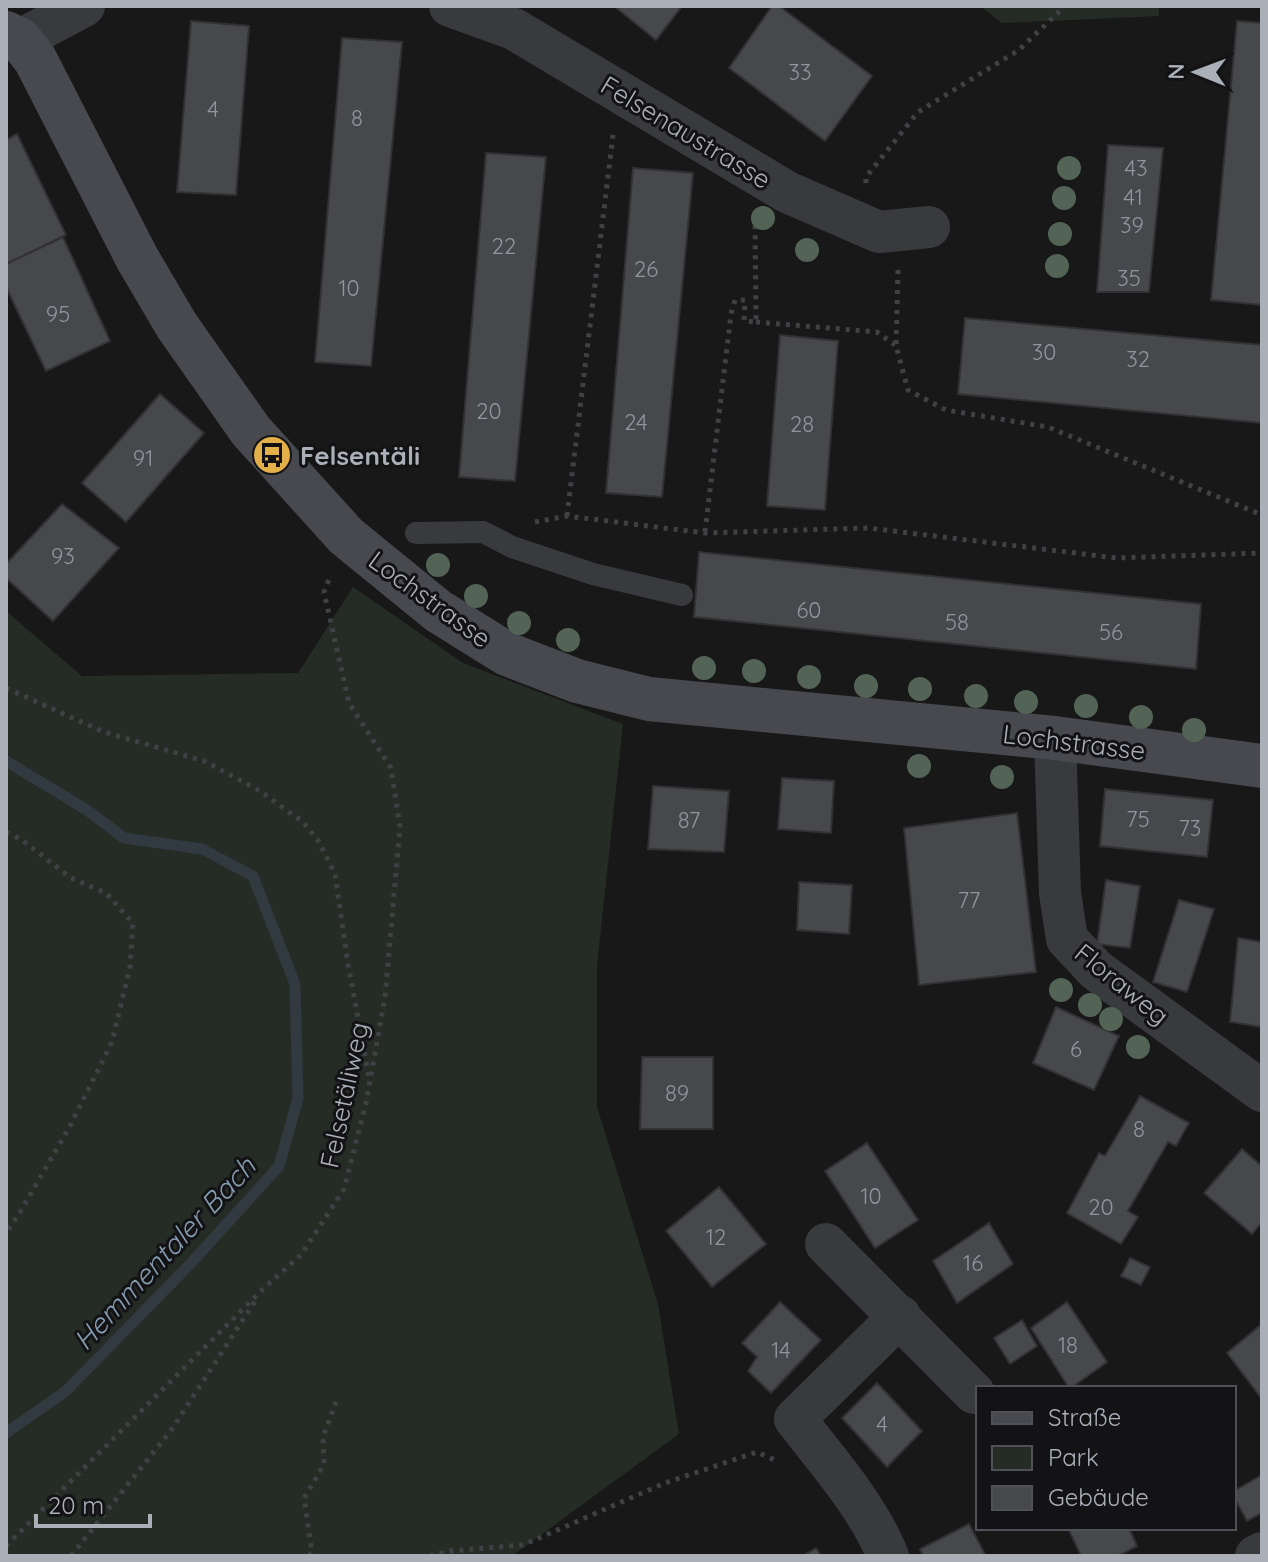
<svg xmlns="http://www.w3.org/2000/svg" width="1268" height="1562" font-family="Quicksand,sans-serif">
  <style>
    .green { fill: #242c25 }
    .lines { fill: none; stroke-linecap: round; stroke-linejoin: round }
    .stream { stroke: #323a41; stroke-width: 11 }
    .building { fill: #47484c; stroke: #323235; stroke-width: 2 }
    .path { stroke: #3f4145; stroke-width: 5; stroke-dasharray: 4 6; stroke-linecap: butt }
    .lane { stroke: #393a3e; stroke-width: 22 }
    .street { stroke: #393a3e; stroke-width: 42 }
    .secondary { stroke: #47494e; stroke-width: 44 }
    .tree { fill: #536355 }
    .labels { text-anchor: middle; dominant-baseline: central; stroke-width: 6; stroke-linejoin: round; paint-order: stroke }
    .number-label { font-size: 22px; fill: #92959d }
    .street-label { font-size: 26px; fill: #abafb8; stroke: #131315 }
    .poi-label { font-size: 26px; font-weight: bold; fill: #abafb8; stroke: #131315; text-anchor: start }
    .water-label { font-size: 28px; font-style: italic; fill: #869cb0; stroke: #131315 }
  </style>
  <rect width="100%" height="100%" fill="#181819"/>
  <path class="green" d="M980,6h179v10l-157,7z
    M353,587l110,76 160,61 -26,242v141l61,197 21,130 -167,122h-506v-945l76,65 216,-3z"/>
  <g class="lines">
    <path class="stream" d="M6,761l81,49 37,28 78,11 51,27 42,108 3,114 -19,68 -86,95 -127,130 -60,42"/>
  </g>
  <path class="building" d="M614,6h68l-26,34z
    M772,6h7l93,70 -47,65 -96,-73z
    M191,21l58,5 -13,169 -59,-3z
    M1237,21l25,2v282l-51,-5z
    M342,38l60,4 -31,324 -56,-4z
    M17,134l49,101 -60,29v-124z
    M1108,145l55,3 -14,144h-52z
    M486,153l60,4 -31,324 -56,-4z
    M633,168l60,5 -31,324 -56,-4z
    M63,237l47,104 -64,30 -40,-84v-23z
    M965,318l297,27v78l-304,-29z
    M780,335l58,6 -13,169 -58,-4z
    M160,394l44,39 -78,89 -44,-39z
    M62,504l57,44 -66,73 -47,-43v-14z
    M699,552l502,52 -5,65 -502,-52z
    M782,778l52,3 -3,52 -53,-4z
    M653,786l76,5 -5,61 -76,-3z
    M1105,789l108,11 -6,57 -107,-11z
    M1017,813l19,159 -117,13 -15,-157z
    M1106,880l34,6 -10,62 -33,-4z
    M799,882l53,3 -3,49 -52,-4z
    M1179,900l35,9 -27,83 -34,-10z
    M1238,938l24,4v85l-32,-5z
    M1056,1007l63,29 -25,54 -61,-27z
    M642,1057h71v72h-73z
    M1140,1096l49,27 -13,23 -8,-4 -40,69 10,6 -17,27 -54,-31 32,-60 6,3z
    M867,1143l51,77 -43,28 -50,-77z
    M1242,1149l20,17v56l-10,12 -48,-41z
    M719,1187l47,57 -54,43 -46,-56z
    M989,1223l24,41 -56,39 -24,-42z
    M1130,1258l20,9 -9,18 -20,-9z
    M780,1302l41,38 -50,53 -23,-22 9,-14 -15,-14z
    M1067,1302l40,60 -36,26h-2l-38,-60z
    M1022,1320l15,26 -27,18 -16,-26z
    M1262,1324v75l-35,-46z
    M877,1383l45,48 -35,36 -45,-49z
    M1262,1475v38l-15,8 -13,-24v-6z
    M969,1524l17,32h-63l-3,-7z
    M1068,1528h61l8,18 -19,10h-37z
    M816,1548l5,8h-18z"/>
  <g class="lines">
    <path class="path" d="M866,183v-6l52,-65 101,-62 46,-44
      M898,270l-2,76 12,44 38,20 102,17 214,88
      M756,322l121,10 18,13
      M567,516l46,-381
      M535,522l32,-6 138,17 163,-5 249,30 145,-5
      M705,532l26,-218 4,-14h10l-1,21 12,1 -1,-105
      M6,688l98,44 100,29 56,30 43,31 16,20 16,32 13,90 21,113
      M6,832l16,8 49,38 35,15 27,30 -3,44 -18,75 -42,84 -51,88 -13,19
      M6,1546l257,-257 38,-34 43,-66 22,-86 19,-106 15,-170 -9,-59 -42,-65 -25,-111 6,-15
      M71,1556l101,-127 83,-128
      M309,1556l3,-4 -8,-54 20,-33 -1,-28 14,-38
      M430,1556l20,-5 73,-6 142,-62 92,-31 18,8"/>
    <path class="lane" d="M416,533l67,-1 29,15 81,27 89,21"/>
    <path class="street" d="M450,6l64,23 273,163 92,40 50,-5
      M20,40l64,-34
      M1055,738l5,155 7,46 29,31 166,121
      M826,1244l148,149
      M888,1556c-21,-51 -59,-93 -93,-137l105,-103
      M1256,1556l6,-3"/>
    <path class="secondary" d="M6,33l14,7 15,19 102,199 40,68 74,105 95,105 92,75 69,43 70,27 72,18 406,39 207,28"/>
  </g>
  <g class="tree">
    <circle cx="1069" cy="168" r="12"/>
    <circle cx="1064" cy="198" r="12"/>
    <circle cx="763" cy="218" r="12"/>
    <circle cx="1060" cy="234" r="12"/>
    <circle cx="807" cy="250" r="12"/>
    <circle cx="1057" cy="266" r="12"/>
    <circle cx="438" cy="565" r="12"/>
    <circle cx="476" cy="596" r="12"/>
    <circle cx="519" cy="623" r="12"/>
    <circle cx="568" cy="640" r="12"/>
    <circle cx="704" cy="668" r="12"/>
    <circle cx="754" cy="671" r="12"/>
    <circle cx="809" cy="677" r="12"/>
    <circle cx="866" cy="686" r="12"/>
    <circle cx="920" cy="689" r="12"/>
    <circle cx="976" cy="696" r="12"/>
    <circle cx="1026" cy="702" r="12"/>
    <circle cx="1086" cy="706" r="12"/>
    <circle cx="1141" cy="717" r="12"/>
    <circle cx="1194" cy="730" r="12"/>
    <circle cx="919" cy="766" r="12"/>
    <circle cx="1002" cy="777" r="12"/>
    <circle cx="1061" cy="990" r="12"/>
    <circle cx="1090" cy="1005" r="12"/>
    <circle cx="1111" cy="1019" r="12"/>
    <circle cx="1138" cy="1047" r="12"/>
  </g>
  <defs>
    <symbol id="bus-disc" viewBox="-11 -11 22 22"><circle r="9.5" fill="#e2af48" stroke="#131315"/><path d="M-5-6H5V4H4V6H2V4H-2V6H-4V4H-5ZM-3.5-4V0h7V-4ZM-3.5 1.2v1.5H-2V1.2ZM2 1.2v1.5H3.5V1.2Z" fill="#111"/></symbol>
  </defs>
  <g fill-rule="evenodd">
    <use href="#bus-disc" x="250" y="433" width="44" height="44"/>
  </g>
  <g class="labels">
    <g class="number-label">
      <text x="800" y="72">33</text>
      <text x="213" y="109">4</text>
      <text x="357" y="118">8</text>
      <text x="1136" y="168">43</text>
      <text x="1133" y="197">41</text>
      <text x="1132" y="225">39</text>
      <text x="504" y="246">22</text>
      <text x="646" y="269">26</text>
      <text x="1129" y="278">35</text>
      <text x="349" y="288">10</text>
      <text x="58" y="314">95</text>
      <text x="1044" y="352">30</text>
      <text x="1138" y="359">32</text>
      <text x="489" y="411">20</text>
      <text x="636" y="422">24</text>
      <text x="802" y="424">28</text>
      <text x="143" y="458">91</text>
      <text x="63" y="556">93</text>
      <text x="809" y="610">60</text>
      <text x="957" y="622">58</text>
      <text x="1111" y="632">56</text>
      <text x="1138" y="819">75</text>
      <text x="689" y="820">87</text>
      <text x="1190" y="828">73</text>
      <text x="969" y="900">77</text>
      <text x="1076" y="1049">6</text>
      <text x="677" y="1093">89</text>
      <text x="1139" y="1129">8</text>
      <text x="871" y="1196">10</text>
      <text x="1101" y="1207">20</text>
      <text x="716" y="1237">12</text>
      <text x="973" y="1263">16</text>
      <text x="1068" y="1345">18</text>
      <text x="781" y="1350">14</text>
      <text x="882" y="1424">4</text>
    </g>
    <g class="street-label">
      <text transform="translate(686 132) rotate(31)">Felsenaustrasse</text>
      <text transform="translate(430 599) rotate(36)">Lochstrasse</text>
      <text transform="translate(1074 742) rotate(7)">Lochstrasse</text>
      <text transform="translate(1122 984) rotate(39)">Floraweg</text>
      <text transform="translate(344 1095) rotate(-78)">Felsetäliweg</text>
    </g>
    <g class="poi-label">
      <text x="300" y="455">Felsentäli</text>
    </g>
    <g class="water-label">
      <text transform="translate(164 1253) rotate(-47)">Hemmentaler Bach</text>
    </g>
  </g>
  <rect width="1268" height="1562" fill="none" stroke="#abafb8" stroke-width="16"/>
  <rect x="976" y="1386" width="260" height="144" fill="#131315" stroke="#505156" stroke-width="2"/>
  <rect x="992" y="1412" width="40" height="12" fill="#47494e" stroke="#505156" stroke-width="2"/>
  <text x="1048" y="1426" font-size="24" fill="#abafb8">Straße</text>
  <rect x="992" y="1446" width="40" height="24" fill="#242c25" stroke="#505156" stroke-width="2"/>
  <text x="1048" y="1466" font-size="24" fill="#abafb8">Park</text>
  <rect x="992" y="1486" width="40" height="24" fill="#47484c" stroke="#505156" stroke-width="2"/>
  <text x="1048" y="1506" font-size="24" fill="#abafb8">Gebäude</text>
  <g transform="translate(1196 72) rotate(271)" stroke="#131315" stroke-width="6" paint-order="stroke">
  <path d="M0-6L14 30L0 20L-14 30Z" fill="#abafb8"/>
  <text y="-12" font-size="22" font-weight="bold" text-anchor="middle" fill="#abafb8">N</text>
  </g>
  <path d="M36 1514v12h114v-12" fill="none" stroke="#abafb8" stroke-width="4"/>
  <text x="48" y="1514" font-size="24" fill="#abafb8" stroke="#131315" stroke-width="6" paint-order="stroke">20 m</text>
</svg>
